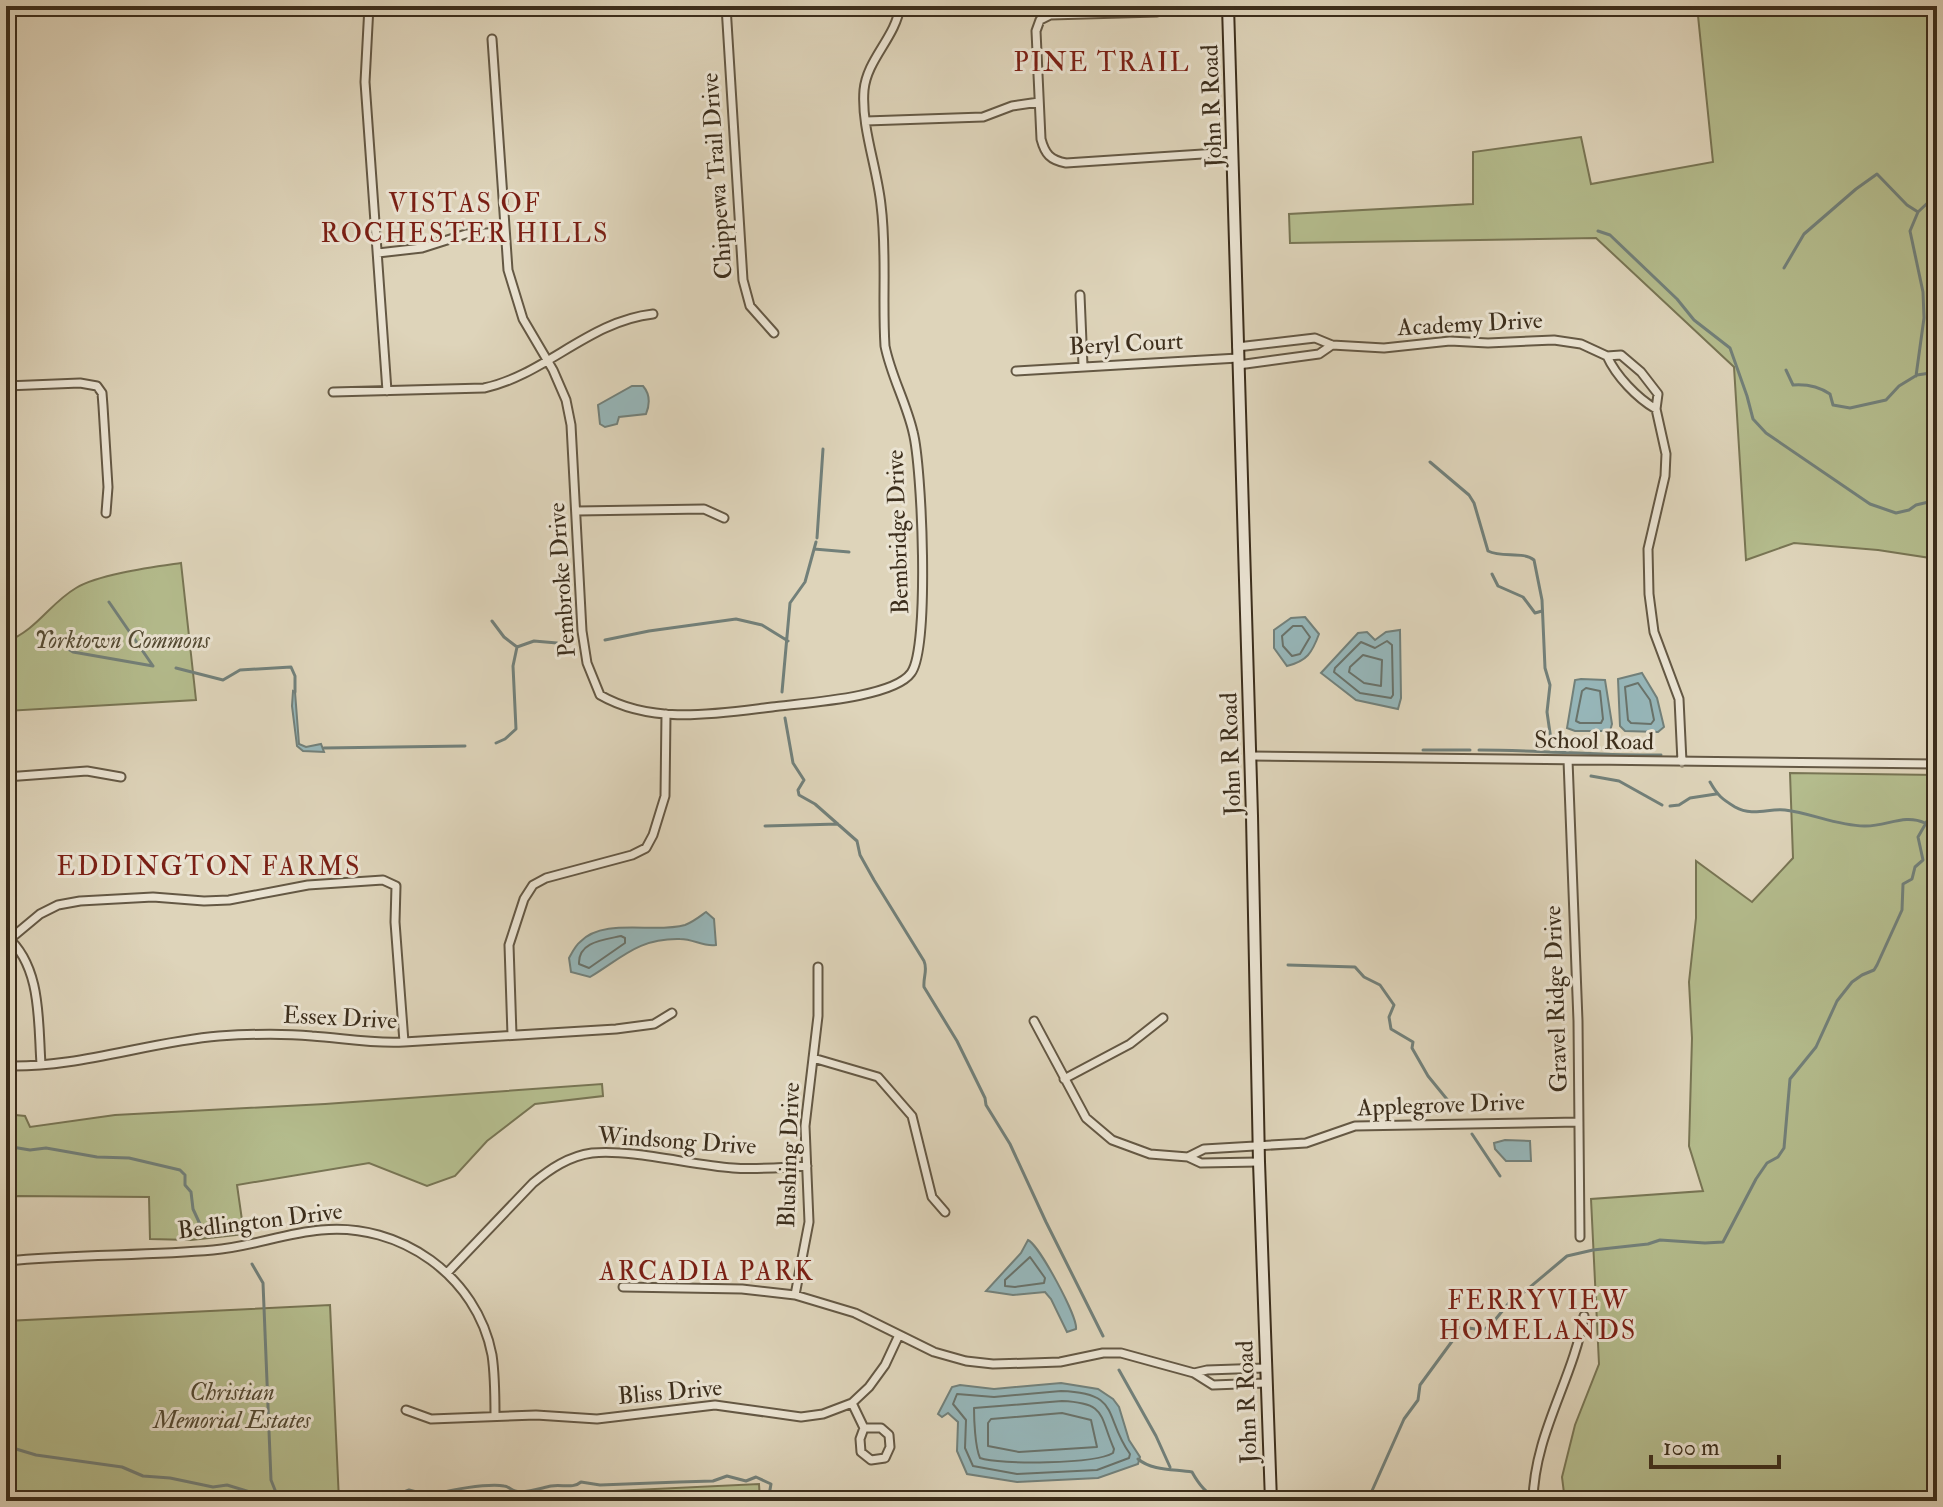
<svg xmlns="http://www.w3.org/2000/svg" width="1943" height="1507" font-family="'IM FELL Double Pica',serif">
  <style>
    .green { fill: #b4bc8d; stroke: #787554; stroke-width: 2 }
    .water { fill: #96b6b9; stroke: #72807a; stroke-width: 2 }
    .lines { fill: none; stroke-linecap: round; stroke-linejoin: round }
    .shore { stroke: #69726a; stroke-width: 2 }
    .stream { stroke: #72807a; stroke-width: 3 }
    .street-casing { stroke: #645844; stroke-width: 11 }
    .secondary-casing { stroke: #3c2e1c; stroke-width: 14 }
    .street { stroke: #eae3d2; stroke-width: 7 }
    .secondary { stroke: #eae3d2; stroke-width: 10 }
    .labels { text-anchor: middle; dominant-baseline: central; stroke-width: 6; stroke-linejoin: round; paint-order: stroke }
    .street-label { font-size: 24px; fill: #3c2e1c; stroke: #eae3d2 }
    .park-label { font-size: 24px; font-style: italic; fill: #544a33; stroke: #eae3d2 }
    .neighbourhood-label { font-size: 26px; letter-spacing: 2px; fill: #7a1f14; stroke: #eae3d2 }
  </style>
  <rect width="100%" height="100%" fill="#ded4ba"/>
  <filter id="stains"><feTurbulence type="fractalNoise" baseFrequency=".0025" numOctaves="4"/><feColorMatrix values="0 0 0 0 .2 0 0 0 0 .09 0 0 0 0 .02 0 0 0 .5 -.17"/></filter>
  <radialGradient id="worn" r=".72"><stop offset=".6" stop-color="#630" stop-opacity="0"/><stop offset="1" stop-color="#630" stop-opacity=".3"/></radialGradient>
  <path class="green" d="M1697,6h240v553l-59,-9 -84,-7 -48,17 -12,-193 -138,-129 -306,5 -1,-29 184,-10v-52l108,-15 10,47 122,-22z
    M181,563l15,137 -190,11v-69c32,-13 43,-38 70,-54 23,-14 78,-21 105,-25z
    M1790,773l147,2v726h-372l-3,-24 13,-52 24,-61 -8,-165 112,-8 -14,-45 3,-108 -3,-56 7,-64v-57l56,41 41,-44z
    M602,1084l1,12 -68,8 -48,37 -32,35 -28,10 -58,-23 -132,22 7,49 -53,6 -41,-1 -1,-42 -131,-1 -12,3v-85l19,2 5,11 85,-12 210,-11z
    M330,1305l9,196h-333v-180z
    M759,1484l1,17h-356z"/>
  <path class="water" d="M632,386h11c7,8 7,18 3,28l-27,3 -2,7 -12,3 -5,-3 -2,-19z
    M1305,617l14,17c-7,19 -12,27 -32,32l-13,-18v-18l17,-12z
    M1400,630l1,68 -3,11 -42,-9 -35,-27 37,-40 9,-1 8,8 11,-8z
    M1642,673l15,25 7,29 -6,5 -33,-1 -5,-5 -2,-47z
    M1581,679l24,1 7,44 -2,7h-35l-8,-3 8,-48z
    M293,691l2,1 4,52 7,3 15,-3 3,8 -21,-1 -6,-5 -5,-40z
    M706,912l8,7 2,26c-13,2 -22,-6 -36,-6 -41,-1 -57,18 -90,38l-19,-5 -2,-14c3,-5 6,-12 11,-16 24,-25 75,-8 105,-17 8,-3 14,-8 21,-13z
    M1505,1140l25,1 1,20h-25l-11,-12 -1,-6z
    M1028,1240c11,5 50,77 48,89l-9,3 -16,-33 -6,-7 -32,3 -27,-4 35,-38z
    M1061,1383l37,6 15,10 6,8 10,33 11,17 -2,7 -40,14 -81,4 -50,-8 -10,-23 1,-29 -10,-9 -6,4 -4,-3 14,-27 8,-2 34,4z"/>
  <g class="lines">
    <path class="shore" d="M1293,626h9l8,11 -10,17 -8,2 -9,-10 -1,-10z
      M1387,641l5,4 1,50 -2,3 -31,-5 -26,-21 1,-4 26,-26 14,6z
      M1363,655l19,5 -1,26 -17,-3 -15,-11 1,-5z
      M1638,683l12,17 4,20 -3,4 -20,-1 -3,-3 -3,-33z
      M1586,688l14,3 3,28 -2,4h-21l-4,-2 6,-30z
      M621,936l4,2v5l-36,25 -10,-4c-1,-22 24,-24 42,-28z
      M1030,1257l15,21 -1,5 -29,4 -10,-1v-6z
      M1061,1391c61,2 42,25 69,63l-1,4 -32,12 -80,4 -44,-8 -8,-18 1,-28 -13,-16 4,-10 37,3z
      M1062,1401c45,2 37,14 52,48l-1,4c-18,11 -113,12 -133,5 -5,-11 -6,-39 -6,-50z
      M1062,1413l29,7 6,27 -78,5 -31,-6v-23l3,-4z"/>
    <path class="stream" d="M1598,231l12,4 67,64 17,21 36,28 17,48 6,23 13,14 104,71 26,9 13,-3 7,-5 21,-5
      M1784,268l20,-34 52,-45 21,-15 30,31 11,7
      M1786,370l7,15c13,-1 25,1 37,9l3,11 17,3 36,-8 13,-14 18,-11 20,-3
      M1916,376l8,-58 -1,-26 -13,-61 8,-19 19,-18
      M1430,462l39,33 5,8 14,48c14,7 35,0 46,9l8,40 3,68 5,17 -3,27 4,28
      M817,538l6,-89
      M814,549l35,3
      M1492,574l6,12 25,11 12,16 7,-2
      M109,602l44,64
      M492,621l12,16 13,10
      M605,640l44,-9 87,-12 26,6 26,16
      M517,647l17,-6 23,2
      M68,649l5,3 80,14
      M176,668l47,12 17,-10 51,-3 4,9v16
      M782,692l8,-89 15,-21 11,-40
      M785,718l8,45 11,17 -6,10 1,5 16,9 42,37 3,14 14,25 50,81c4,9 -1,16 0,26l33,54 28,57 1,7 24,39 36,78 57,114
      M496,743l9,-4 11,-10 -3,-63 4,-19
      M324,748l141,-2
      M1423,750h47
      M1479,750c61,0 122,6 182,5
      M1591,776l28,5 43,24
      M1710,782c8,14 12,17 25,25 18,10 34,1 50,3 26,3 53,16 79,16 22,1 40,-13 61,-3
      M1670,806l9,-1 11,-7 26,-4
      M765,826l73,-2
      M1288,965l67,2 9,10 16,8 14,20 -5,12 2,12 22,13 -1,6 16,28 22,27
      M1472,1134l28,42
      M6,1146l24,4 16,-2 51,9 32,1 51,12 5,5v10l6,7 2,17 12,26
      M252,1264l11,19 8,197 6,15
      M1119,1370l37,66 14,31
      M6,1446l30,9 86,12 21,9 27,2 43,9 14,-2 33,10 37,2 52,-4 21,3 29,-2 10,-4 23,6c12,-6 58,-13 72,-10 4,0 7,4 11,5 10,3 26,-3 36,-5 11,-2 22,3 30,-4l19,3 79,-3 34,-1 14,-5 19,5 10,-4 15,7 -3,17
      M1138,1459c14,12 37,10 54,13 16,29 27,29 58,25
      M1371,1493l33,-74 14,-19 2,-15 33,-45 4,-11 5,-2 20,3 8,-4 23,-28 10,-5 44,-37 26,-6 55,-6 12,-4 45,3 18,-1 33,-63 11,-16 11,-6 6,-9 6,-69 26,-32 21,-46 15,-19 10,-7 12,-5 3,-5 25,-55 1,-26 9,-5 3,-12 8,-7 -5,-23 12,-21 7,-5"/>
    <defs>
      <path id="street" d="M369,6l-4,76 22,309
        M726,6l17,274 7,26 24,27
        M1157,12l-107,3 -10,5 -4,11 5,108c4,15 9,21 25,24l167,-11
        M492,39l16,231 15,49 30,51 13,30 5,25 11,206 5,32 13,32c52,30 115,19 172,12 30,-4 121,-9 139,-34 19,-25 11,-207 2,-241 -7,-30 -22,-56 -28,-86 -3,-47 2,-94 -4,-141 -4,-38 -20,-78 -17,-115 3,-31 32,-53 36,-84
        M866,121l117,-4 29,-11 27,-4
        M378,253l44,-5 44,-14 39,-2
        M1080,295l3,71
        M1237,347l78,-9 17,7 52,3 66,-7 38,2 66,-3 27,4 26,12 14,-1 20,17 17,22 -2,15 10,45 -1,22 -17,73 1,45 5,38 25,67 3,63
        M1607,356c9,20 30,42 49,53
        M1238,365l81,-11 13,-9
        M1016,371l222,-13
        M6,386l74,-3 17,3 5,7 1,13 5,81 -2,26
        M333,392l151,-4c61,-13 105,-67 169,-74
        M577,511l127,-2 20,9
        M1251,756l686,8
        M1568,760l10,261 2,216
        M6,777l81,-6 34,6
        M6,936c36,30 32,86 35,128
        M10,939l30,-25 18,-9 22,-4 73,-4 51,4 25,-1 79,-15 75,-5 13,6 -1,36 9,120
        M1034,1021l52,97 26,22 38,14 38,3 13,6 58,-1
        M512,1035l-3,-90 15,-46 9,-14 13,-7 86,-23 14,-7 7,-13 12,-39 1,-82
        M813,1058l65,19 34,39 20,81 13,15
        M6,1066c73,2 141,-24 213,-30 31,-2 62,-3 93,0 30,2 61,8 92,6l212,-13 38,-5 18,-11
        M1064,1079l66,-35 33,-26
        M1188,1157l16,-8 102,-6 49,-17 224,-4
        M6,1261c69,-7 138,-5 207,-11 37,-3 72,-17 108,-20 79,-8 156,46 171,125 3,20 3,41 3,61
        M447,1273l86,-90c17,-14 36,-27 59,-30 40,-4 99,12 141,15 25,2 50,-1 74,-2
        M623,1287l119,2 53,6 60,18 79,39 32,9 27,3 38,-1 29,-1 43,-9h18l73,20 19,12 53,-2
        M795,1295l14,-73 -4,-96 13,-110v-49
        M1194,1373l13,-3 58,-2
        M852,1403l12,25 -4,11 1,13 10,8 14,-2 5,-11 -1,-12 -8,-7h-17
        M406,1410l25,9 105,-4 61,4 118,-14 86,12 22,-3 29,-11 17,-16 16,-22 14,-30
        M1533,1501c1,-67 40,-121 51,-185"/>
      <path id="secondary" d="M1228,6l24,810 7,346 12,339"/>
    </defs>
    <use href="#street" class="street-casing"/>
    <use href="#secondary" class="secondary-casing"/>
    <use href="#street" class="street"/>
    <use href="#secondary" class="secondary"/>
  </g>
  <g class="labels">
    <g class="street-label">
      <text transform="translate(1212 106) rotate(-92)">John R Road</text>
      <text transform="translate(717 176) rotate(-94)">Chippewa Trail Drive</text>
      <text transform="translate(1470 324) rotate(-3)">Academy Drive</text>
      <text transform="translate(1126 344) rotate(-3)">Beryl Court</text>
      <text transform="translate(898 532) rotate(-92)">Bembridge Drive</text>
      <text transform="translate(562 580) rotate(-94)">Pembroke Drive</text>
      <text transform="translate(1594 741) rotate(1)">School Road</text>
      <text transform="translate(1231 754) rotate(-92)">John R Road</text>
      <text transform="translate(1556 999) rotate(-92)">Gravel Ridge Drive</text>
      <text transform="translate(340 1018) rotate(3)">Essex Drive</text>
      <text transform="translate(1441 1105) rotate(-2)">Applegrove Drive</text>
      <text transform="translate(677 1141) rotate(4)">Windsong Drive</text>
      <text transform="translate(789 1155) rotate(-88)">Blushing Drive</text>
      <text transform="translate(260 1221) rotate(-7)">Bedlington Drive</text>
      <text transform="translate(670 1392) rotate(-5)">Bliss Drive</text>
      <text transform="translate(1247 1402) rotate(-92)">John R Road</text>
    </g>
    <g class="park-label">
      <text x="122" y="640">Yorktown Commons</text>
      <text x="232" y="1392">Christian<tspan x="232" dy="28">Memorial Estates</tspan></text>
    </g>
    <g class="neighbourhood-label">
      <text x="1102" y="63">PINE TRAIL</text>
      <text x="465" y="204">VISTAS OF<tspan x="465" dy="30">ROCHESTER HILLS</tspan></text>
      <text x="209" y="867">EDDINGTON FARMS</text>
      <text x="707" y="1272">ARCADIA PARK</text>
      <text x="1538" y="1301">FERRYVIEW<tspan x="1538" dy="30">HOMELANDS</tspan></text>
    </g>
  </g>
  <rect width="1943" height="1507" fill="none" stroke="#ded4ba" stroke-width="32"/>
  <rect x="8" y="8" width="1927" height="1491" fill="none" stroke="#3c2e1c" stroke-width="4"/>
  <rect x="16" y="16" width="1911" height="1475" fill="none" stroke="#3c2e1c" stroke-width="2"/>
  <path d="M1651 1455v12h128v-12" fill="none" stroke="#3c2e1c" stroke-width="4"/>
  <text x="1663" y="1455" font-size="24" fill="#3c2e1c" stroke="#eae3d2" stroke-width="6" paint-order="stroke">100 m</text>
  <rect width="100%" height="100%" filter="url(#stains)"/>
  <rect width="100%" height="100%" fill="url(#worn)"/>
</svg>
